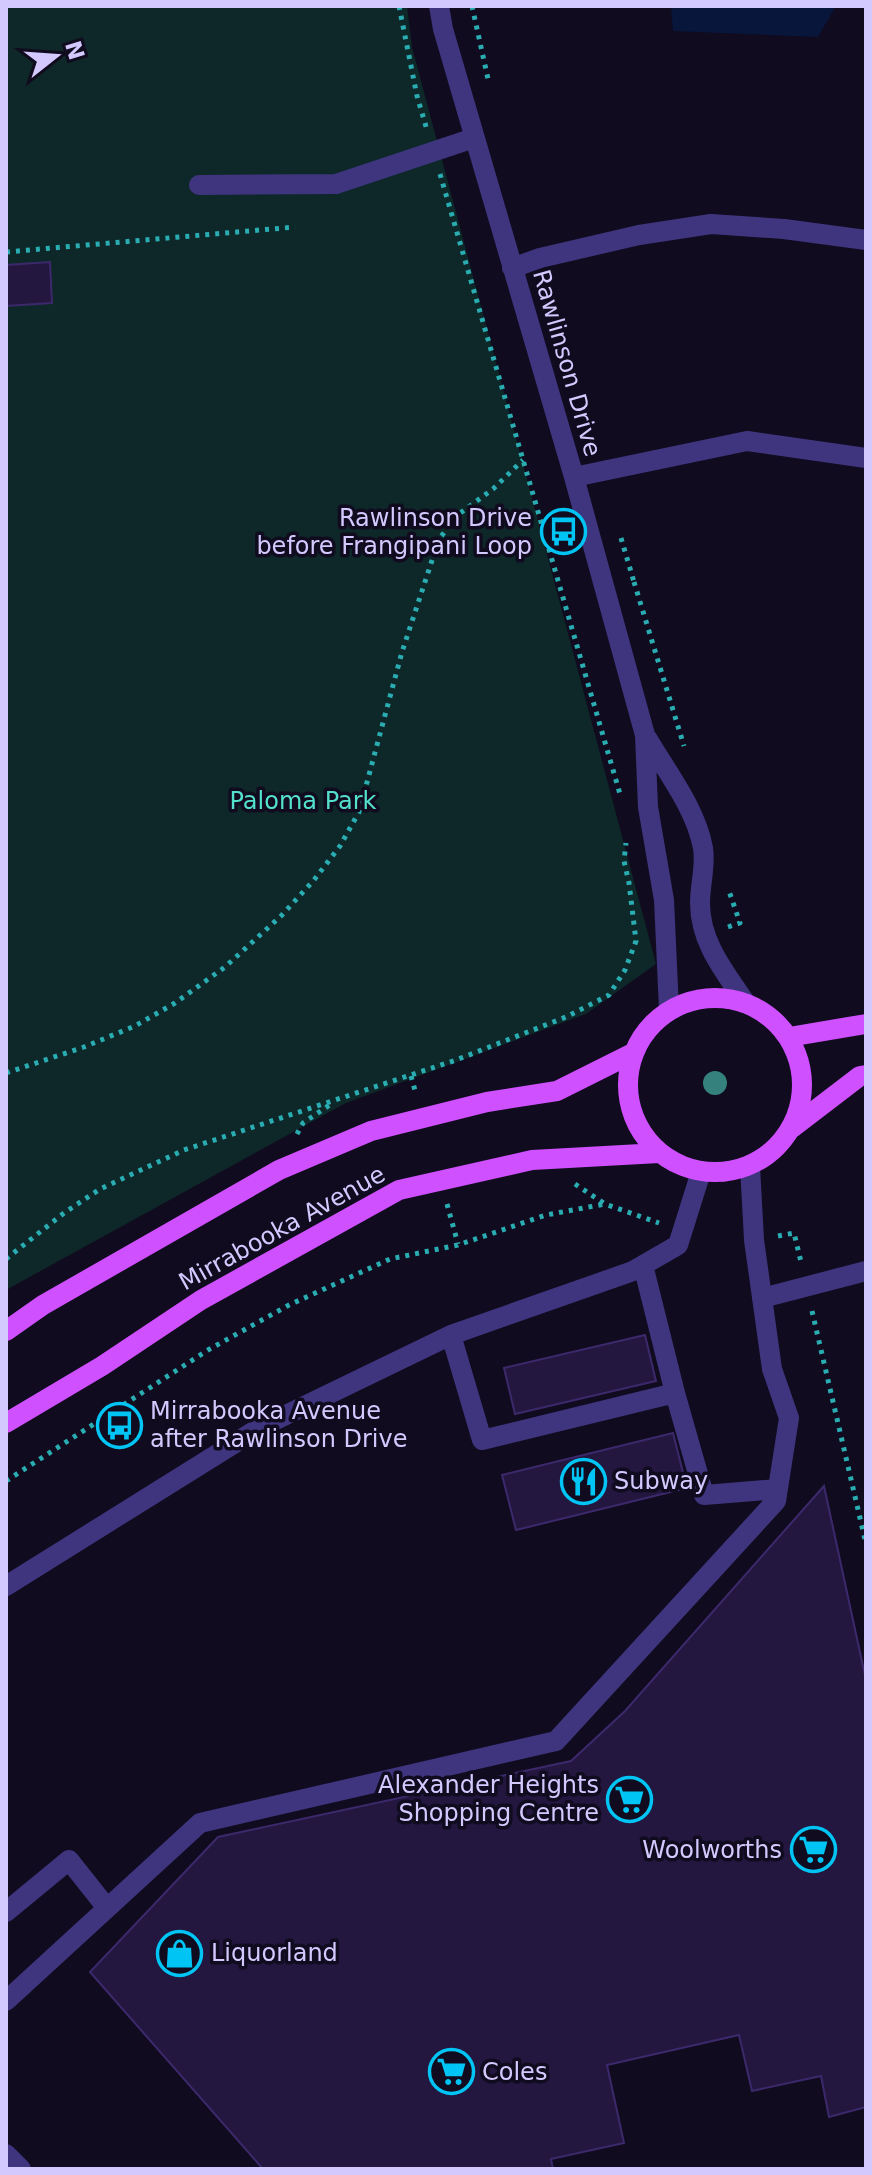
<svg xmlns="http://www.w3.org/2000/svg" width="872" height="2175" font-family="'DejaVu Sans',sans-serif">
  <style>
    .green { fill: #0e2728 }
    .water { fill: #08163b }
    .building { fill: #231740; stroke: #3c296c; stroke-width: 2 }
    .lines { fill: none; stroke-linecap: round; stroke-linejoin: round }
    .path { stroke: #2aadb2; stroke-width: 5; stroke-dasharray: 4 6; stroke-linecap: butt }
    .minor { stroke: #3f357f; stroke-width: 20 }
    .major { stroke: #ce50ff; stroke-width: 20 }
    .tree { fill: #35817d }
    .labels { text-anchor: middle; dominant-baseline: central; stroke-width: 7; stroke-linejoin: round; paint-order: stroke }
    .street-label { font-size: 24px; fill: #d4c9ff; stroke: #100b1e }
    .poi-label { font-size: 24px; fill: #d4c9ff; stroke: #100b1e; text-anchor: start }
    .park-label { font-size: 24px; fill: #53e1cb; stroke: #100b1e }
  </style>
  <rect width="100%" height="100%" fill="#100b1e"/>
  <path class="green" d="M6,6h401l5,41 244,917 -70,50 -240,89 -340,187z"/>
  <path class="water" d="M671,6h165l-18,31 -145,-6z"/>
  <path class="building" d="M50,262l2,41 -46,3v-41z
    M645,1335l11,46 -141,33 -11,-46z
    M673,1433l14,55 -171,42 -14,-55z
    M824,1486l42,194v427l-37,10 -8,-41 -69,15 -13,-56 -132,30 17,78 -73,16 2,10h-290l-173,-197 128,-135 353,-76 54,-50z"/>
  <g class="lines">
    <path class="path" d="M399,6l18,90 10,34
      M472,6l16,73
      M440,174l180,620
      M6,252l289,-25
      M621,538l13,44 -4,1
      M634,582l50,164
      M728,927l12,-4 -11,-32
      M6,1073l78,-26 51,-21 40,-23 50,-36 57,-52 32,-35 26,-34 19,-34 43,-160 37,-113 20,-25 34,-25 30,-29
      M411,1076l5,18
      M297,1134l6,-11 28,-19
      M575,1184l30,20 54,19
      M447,1204l11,40
      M778,1236l16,-3 7,29
      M6,1259l58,-46 36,-24 84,-39 272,-90 110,-43 43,-22 16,-25 11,-29 -7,-58 -5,-22 2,-18
      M812,1311l54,233
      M6,1481l202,-131 81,-45 101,-46 68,-14 88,-30 59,-11"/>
    <path class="minor" d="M439,6l4,23 131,448 71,258 3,72 16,93 5,109
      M199,185l137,-1 138,-46
      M512,268l28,-10 99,-23 72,-11 73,5 82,11
      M574,477l173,-36 119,17
      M647,738c20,34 49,71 56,110 3,18 -3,36 -3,55 0,39 24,68 45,99
      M762,1298l104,-27
      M451,1335l31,105 193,-47 -32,-128
      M675,1393l29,102 74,-6
      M6,1586l253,-158 192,-93 182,-64 45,-26 23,-73
      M6,1912l63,-52 38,48
      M6,2001l194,-178 356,-82 220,-240 13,-83 -17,-49 -18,-129 -4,-74
      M6,2154l15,15"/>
    <path class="major" d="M628 1085a87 87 0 1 1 174 0a87 87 0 1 1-174 0Z
      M789,1037l77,-13
      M792,1128l68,-52 6,-1
      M6,1331l37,-26 236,-135 92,-39 116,-29 70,-11 76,-38
      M6,1423l96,-57 99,-66 198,-110 133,-30 127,-7"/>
  </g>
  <circle class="tree" cx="715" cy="1083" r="12"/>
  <defs>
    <symbol id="bus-ring" viewBox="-11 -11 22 22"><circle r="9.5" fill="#100b1e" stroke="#00c5f4" stroke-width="1.5"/><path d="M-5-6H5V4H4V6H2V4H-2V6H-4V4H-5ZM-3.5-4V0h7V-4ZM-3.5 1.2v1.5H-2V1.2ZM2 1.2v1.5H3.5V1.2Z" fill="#00c5f4"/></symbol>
    <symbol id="restaurant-ring" viewBox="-11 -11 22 22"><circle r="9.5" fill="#100b1e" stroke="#00c5f4" stroke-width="1.5"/><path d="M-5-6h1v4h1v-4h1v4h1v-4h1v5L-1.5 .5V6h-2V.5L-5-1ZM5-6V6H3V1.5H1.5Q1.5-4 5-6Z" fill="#00c5f4"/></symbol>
    <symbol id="supermarket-ring" viewBox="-11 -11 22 22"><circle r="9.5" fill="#100b1e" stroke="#00c5f4" stroke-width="1.5"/><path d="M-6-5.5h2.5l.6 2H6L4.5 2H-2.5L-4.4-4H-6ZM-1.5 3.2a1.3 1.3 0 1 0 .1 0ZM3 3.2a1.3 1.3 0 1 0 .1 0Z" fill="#00c5f4"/></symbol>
    <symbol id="shop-ring" viewBox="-11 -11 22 22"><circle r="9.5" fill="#100b1e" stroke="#00c5f4" stroke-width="1.5"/><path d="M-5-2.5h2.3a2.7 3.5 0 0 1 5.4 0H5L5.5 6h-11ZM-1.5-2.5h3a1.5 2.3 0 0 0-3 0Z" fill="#00c5f4"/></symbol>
  </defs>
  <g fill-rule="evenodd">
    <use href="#bus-ring" x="538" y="506" width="51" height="51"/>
    <use href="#bus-ring" x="94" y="1400" width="51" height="51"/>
    <use href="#restaurant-ring" x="558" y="1456" width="51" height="51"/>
    <use href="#supermarket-ring" x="604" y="1774" width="51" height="51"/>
    <use href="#supermarket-ring" x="788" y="1824" width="51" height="51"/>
    <use href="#shop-ring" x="154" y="1928" width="51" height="51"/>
    <use href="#supermarket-ring" x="426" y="2046" width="51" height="51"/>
  </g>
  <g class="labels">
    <g class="street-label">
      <text transform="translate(567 363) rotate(74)">Rawlinson Drive</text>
      <text transform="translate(282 1228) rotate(-29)">Mirrabooka Avenue</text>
    </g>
    <g class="poi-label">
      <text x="532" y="518" text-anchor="end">Rawlinson Drive<tspan x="532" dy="28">before Frangipani Loop</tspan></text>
      <text x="150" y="1411">Mirrabooka Avenue<tspan x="150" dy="28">after Rawlinson Drive</tspan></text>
      <text x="614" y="1481">Subway</text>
      <text x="599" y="1785" text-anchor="end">Alexander Heights<tspan x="599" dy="28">Shopping Centre</tspan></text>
      <text x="782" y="1850" text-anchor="end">Woolworths</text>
      <text x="211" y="1953">Liquorland</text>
      <text x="482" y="2072">Coles</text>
    </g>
    <g class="park-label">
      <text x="303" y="801">Paloma Park</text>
    </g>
  </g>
  <rect width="872" height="2175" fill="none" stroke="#d4c9ff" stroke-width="16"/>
  <g transform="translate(56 56) rotate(73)" stroke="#100b1e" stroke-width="6" paint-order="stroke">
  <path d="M0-6L14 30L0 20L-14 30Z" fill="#d4c9ff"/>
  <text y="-12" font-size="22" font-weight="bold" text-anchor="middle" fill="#d4c9ff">N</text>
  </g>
</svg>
